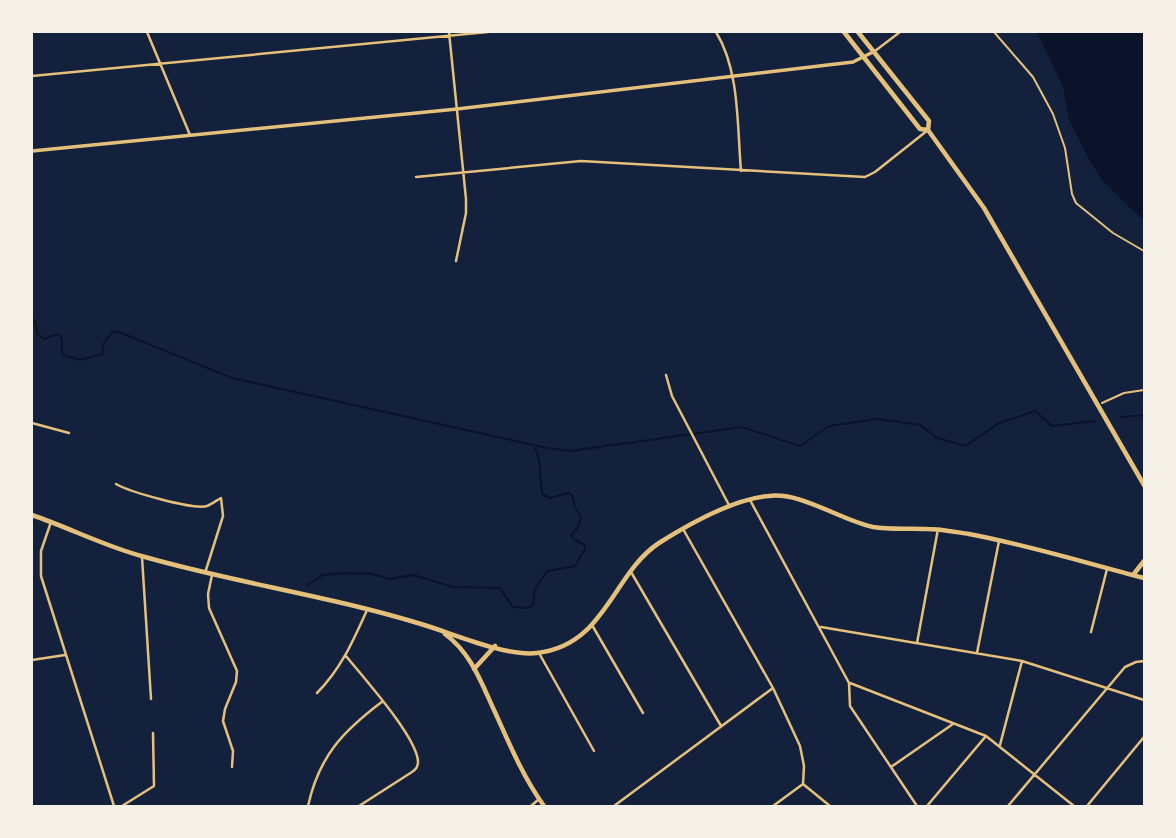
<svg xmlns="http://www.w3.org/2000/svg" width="1176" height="838" font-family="Ubuntu,sans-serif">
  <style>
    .water { fill: #0b132b }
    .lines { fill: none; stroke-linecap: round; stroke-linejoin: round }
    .stream { stroke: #0b132b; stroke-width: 2 }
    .path { stroke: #e5c07b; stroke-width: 2 }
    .minor { stroke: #e5c07b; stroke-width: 2.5 }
    .tertiary { stroke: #e5c07b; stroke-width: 3.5 }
    .secondary { stroke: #e5c07b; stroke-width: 4.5 }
  </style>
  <rect width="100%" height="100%" fill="#14213d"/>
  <path class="water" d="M1037,32h107v188l-14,-12 -28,-28 -15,-24 -18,-36 -6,-33z"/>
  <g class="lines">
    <path class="stream" d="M32,318l4,5 1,10 7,6 13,-5 4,2c3,6 -1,12 2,19l17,5 22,-6 2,-11 9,-11h6l113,46 315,70 23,3 172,-24 58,19 29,-20 48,-7 43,6 17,13 29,8 31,-22 38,-13 17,15 43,-5
      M1121,417l23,-2
      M307,585l16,-10 21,-2 28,1 17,5 25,-4 39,12 47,1 13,19 15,1 5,-3 2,-16 12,-18 28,-5 10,-17v-4l-10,-5 -4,-5 7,-8 3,-10 -6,-9 -3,-13 -4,-2 -17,5 -8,-3c-5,-16 0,-32 -8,-47"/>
    <path class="path" d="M994,32l39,45 20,37 12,34 7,46 4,9 37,30 31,18
      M1102,403l22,-10 20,-3"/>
    <path class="minor" d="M147,32l43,103
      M449,32l17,167v14l-10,48
      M716,32c24,39 21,94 25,139
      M875,51l25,-19
      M32,76l456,-44
      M416,177l165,-16 284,16 10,-5 53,-42
      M666,375l6,21 58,111
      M32,423l37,10
      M116,484c14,8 77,26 91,22 5,-2 10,-6 14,-8l2,18 -18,57
      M750,500l99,183 1,23 67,100
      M51,522l-10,29v25l73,230
      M683,529l90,159 27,58 4,20 -1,18 27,22
      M142,557l9,142
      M631,572l90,154
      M212,575l-4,19 1,14 28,63 -1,11 -11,27 -2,12 10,30 -1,16
      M592,625l51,88
      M821,627l201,34 122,39
      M1091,632l16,-63
      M917,643l21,-114
      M539,653l55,98
      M977,653l22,-112
      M346,656c16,20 73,83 72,107 -1,5 -2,6 -6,9l-53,34
      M32,660l33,-5
      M850,683l136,53 88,70
      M317,693c24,-24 36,-52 50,-83
      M1000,745l22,-84
      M891,767l62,-43
      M122,806l32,-20 -1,-53
      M308,806c11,-50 35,-75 75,-105
      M531,806l8,-7
      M614,806l159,-118
      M773,806l30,-22
      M927,806l59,-70
      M1008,806l117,-139 11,-5 8,-1
      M1087,806l57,-69"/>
    <path class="tertiary" d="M32,151l425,-42 396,-47 20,-10"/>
    <path class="secondary" d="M844,32l76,97 8,1 56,78 160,277
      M858,32l71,89 -1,9
      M32,515c38,13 74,32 113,42 91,26 185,39 276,67 31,9 85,33 116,29 69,-8 75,-79 122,-110 30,-19 74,-44 110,-47 33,-4 71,24 104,31 18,3 36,1 54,2 14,0 28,3 42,5 59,11 117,29 175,44
      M1133,575l11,-14
      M445,634c26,19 36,48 49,76 15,33 29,67 50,96
      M474,669l21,-23"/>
  </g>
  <rect width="1176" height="838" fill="none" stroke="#f6f1e7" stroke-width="66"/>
</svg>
